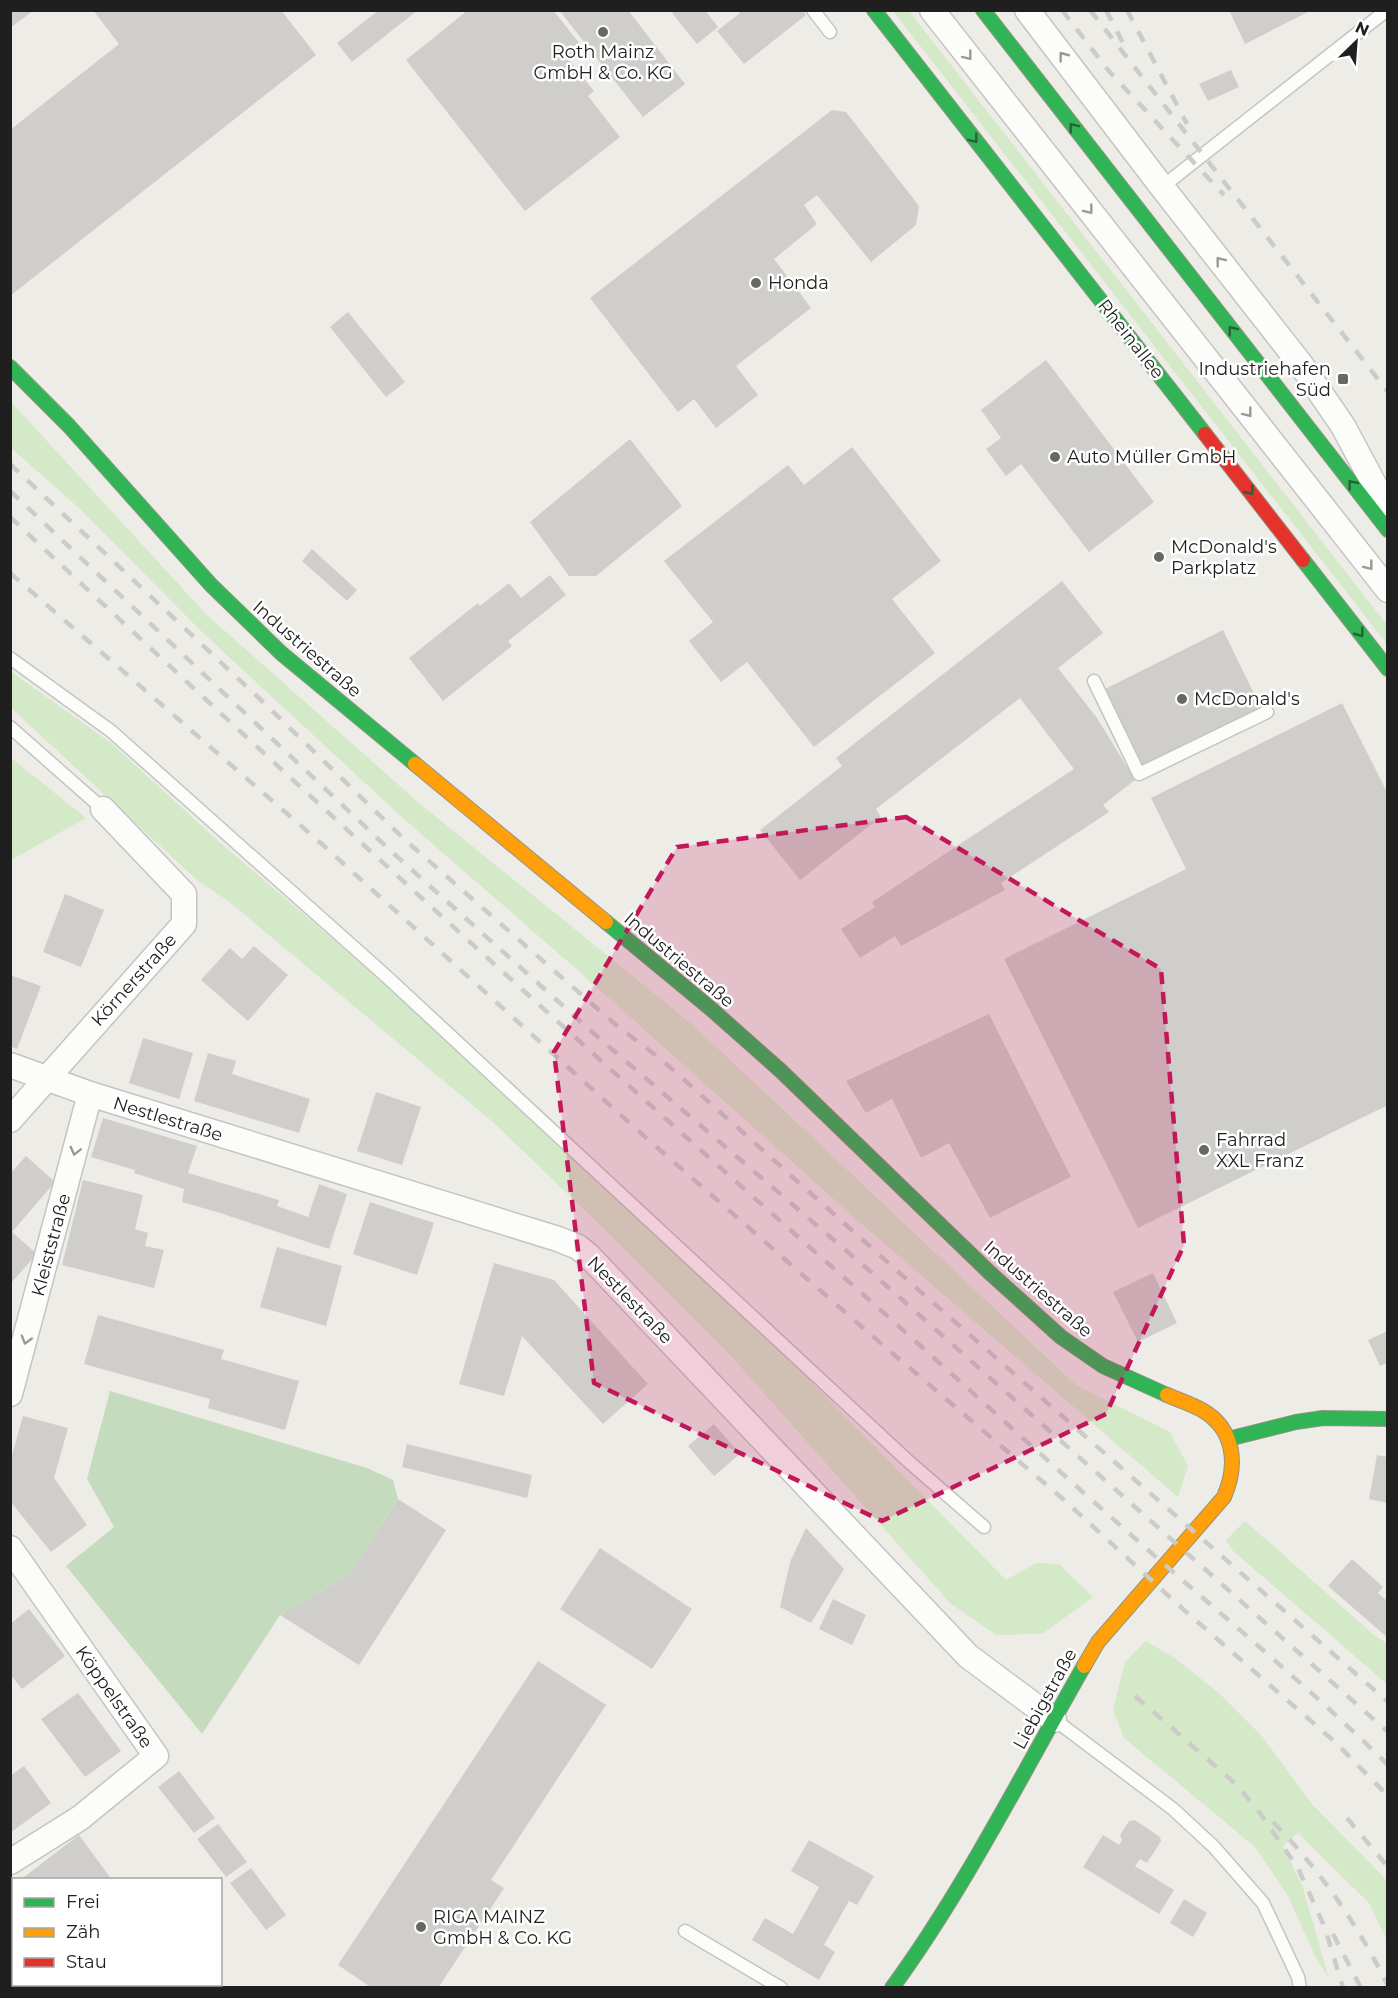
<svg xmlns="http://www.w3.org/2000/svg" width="1398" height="1998" font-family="Montserrat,sans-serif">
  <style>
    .grass { fill: #d4e9c8 }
    .forest { fill: #c4dbbe }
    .building { fill: #d0ceca }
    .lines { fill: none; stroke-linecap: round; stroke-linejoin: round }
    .lane-casing { stroke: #c4c4c2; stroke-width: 15 }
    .street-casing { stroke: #c4c4c2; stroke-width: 27 }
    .fast-casing { stroke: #919680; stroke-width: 16 }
    .slow-casing { stroke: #919680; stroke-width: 16 }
    .jam-casing { stroke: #919680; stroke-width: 16 }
    .lane { stroke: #fcfcfb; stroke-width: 12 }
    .street { stroke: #fcfcfb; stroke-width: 24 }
    .fast { stroke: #30b455; stroke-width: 14 }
    .slow { stroke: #ff9f0a; stroke-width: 14 }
    .jam { stroke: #e5322d; stroke-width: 14 }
    .rail { stroke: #cbcbca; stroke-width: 4.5; stroke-dasharray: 12 12; stroke-linecap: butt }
    .oneway { stroke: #999998 }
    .oneway2 { stroke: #276237 }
    .marked { fill: #c2185b; fill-opacity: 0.2; stroke: #c2185b; stroke-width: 4.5; stroke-dasharray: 12 8; stroke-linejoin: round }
    .poi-dot { fill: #676765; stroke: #fff; stroke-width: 2 }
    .labels { text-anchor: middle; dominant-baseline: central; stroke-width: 5; stroke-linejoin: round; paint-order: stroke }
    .poi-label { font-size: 18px; fill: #1f1f1f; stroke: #fff; text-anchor: start }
    .street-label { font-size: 18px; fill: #1f1f1f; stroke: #fff }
  </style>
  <rect width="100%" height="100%" fill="#edece7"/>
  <path class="grass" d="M893,11h16l478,614v19z
    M11,402l196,213 212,188 274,222 383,360 94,47 18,34 -10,31 -321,-277 -283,-253 -170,-148 -202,-187 -123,-124 -68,-60z
    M10,671l101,72 107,98 349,299 224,221 215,219 30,-17 23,1 34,33 -51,37 -46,1 -46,-32 -221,-249 -131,-131 -105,-101 -266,-222 -30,-20 -186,-172z
    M11,758l75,60 -75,42h-1z
    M1245,1521l130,115 12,7v41l-155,-134 -6,-10z
    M1146,1641l30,18 43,34 43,43 49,67 72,73 4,6v58l-18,-37 -71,-70 -15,13 20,42 26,91 -15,-25 -26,-58 -33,-49 -131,-109 -11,-28 12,-48z"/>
  <path class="forest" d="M110,1391l257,77 26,12 5,19 -49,76 -69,40 -78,119 -136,-168 48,-39 -27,-48z"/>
  <path class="building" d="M10,10h24l-24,18z
    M93,10h188l35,45 -306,241v-166l109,-86z
    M379,10h39l-66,52 -15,-19z
    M468,10h85l30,38 -14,12 25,31 -6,5 32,41 -95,74 -119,-151z
    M559,10h69l57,74 -42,33z
    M675,10h30l13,17 -21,17 -25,-31z
    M738,10h64l4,5 -62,49 -27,-33 23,-18z
    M1229,10h83l-67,34z
    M1231,70l8,17 -31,14 -9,-17z
    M832,110l14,2 73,94 -3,19 -45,37 -54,-67 -13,10 13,19 -43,35 37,49 -75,58 22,29 -42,33 -22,-29 -16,13 -88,-114z
    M348,312l57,70 -19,15 -56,-70z
    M1046,360l108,142 -65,50 -68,-88 -15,12 -20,-27 15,-11 -20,-28z
    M630,439l52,67 -86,70h-27l-39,-54z
    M852,447l89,114 -49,38 43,54 -121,94 -67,-85 -26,20 -32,-41 24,-19 -49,-61 124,-96 16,20z
    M312,549l45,41 -10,11 -45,-40z
    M550,575l16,20 -58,46 4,5 -69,55 -34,-43 69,-55 2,3 29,-23 12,15z
    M1062,581l41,52 -45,35 39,50 38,62 -32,25 6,7 -108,71 4,7 -104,56 -6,-10 -35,22 -19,-29 34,-22 -3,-5 202,-133 -54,-71 -144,111 5,8 -81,63 -40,-50 82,-64 -6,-8z
    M1223,630l38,78 -120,59 -38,-77z
    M1342,703l46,91v311l-250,123 -134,-269 182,-90 -35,-71z
    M65,894l39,16 -23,57 -38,-15z
    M254,946l34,29 -40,46 -47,-41 29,-32 12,11z
    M10,975l31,11 -24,63 -7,-3z
    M989,1014l82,163 -81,41 -41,-75 -28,15 -29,-59 -26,14 -20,-32z
    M143,1038l50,15 -14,46 -50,-16z
    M208,1053l28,8 -4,13 78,25 -11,34 -105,-32z
    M376,1092l45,15 -19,58 -45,-14z
    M103,1118l94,28 -9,27 91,27 -2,6 31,11 11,-33 28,10 -18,55 -112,-37 -35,-10 2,-13 -50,-16 1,-3 -44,-13z
    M26,1156l29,26 -43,50 25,22 -27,30v-110z
    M83,1180l60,15 -8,34 13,4 -3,13 19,4 -10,38 -92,-23z
    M370,1202l64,21 -17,52 -64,-21z
    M277,1247l65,19 -16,60 -66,-19z
    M494,1263l60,17 94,104 -45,40 -81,-88 -18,60 -45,-12z
    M1153,1273l24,50 -39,19 -25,-50z
    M98,1315l126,35 -3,9 78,22 -14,49 -77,-22 2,-9 -126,-35z
    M1388,1331v31l-8,4 -12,-26z
    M23,1416l45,12 -14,50 33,47 -36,27 -41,-51v-39z
    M714,1424l26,30 -26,22 -26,-30z
    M407,1444l125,31 -5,23 -125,-31z
    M1377,1455l11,2v46l-19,-4z
    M398,1499l48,31 -87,135 -79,-50 69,-40z
    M806,1528l38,41 -33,54 -31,-16 10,-45z
    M600,1548l92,61 -40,60 -92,-60z
    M1352,1559l31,28 -5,6 10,9v36l-60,-52z
    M833,1599l33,16 -14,30 -33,-16z
    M29,1609l36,47 -43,33 -12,-15v-50z
    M538,1661l68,44 -115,175 13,8 -66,100h-66l-34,-23z
    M78,1693l43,58 -36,26 -44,-58z
    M24,1766l27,37 -41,30v-57z
    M179,1771l36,47 -21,15 -36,-46z
    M1135,1820l25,17 1,4 -14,22 -7,-4 -5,7 39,24 -15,24 -76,-47 20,-32 16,10 3,-5 -2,-5 9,-14z
    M218,1824l29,38 -21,15 -29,-38z
    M79,1835l33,45h-92z
    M809,1840l65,36 -17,29 -8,-4 -25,44 11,7 -16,28 -67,-40 13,-22 28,16 26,-47 -28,-16z
    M251,1868l35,47 -20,15 -36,-47z
    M14,1885v59l-4,2v-59z
    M1184,1899l23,14 -14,24 -23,-14z
    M137,1984h54l2,4h-53z"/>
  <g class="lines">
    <defs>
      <path id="lane" d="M813,10l17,22
        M1162,187l225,-177
        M10,658l101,73 275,245 522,485 76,66
        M1094,681l45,93 128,-62
        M10,727l93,82
        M1055,1720l118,89 41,38 49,56 35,74 2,11
        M685,1931l96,57"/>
      <path id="street" d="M932,10l456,580
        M1027,10l135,177 140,179 41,60 31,58 14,31
        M10,1065l80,29 468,145 20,8 11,9 379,400 86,64
        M10,1120l174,-196v-30l-81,-85
        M10,1394l80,-300
        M10,1548l146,208 -76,62 -70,44"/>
      <path id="fast" d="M874,10l331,424
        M983,10l405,520
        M10,367l59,59 142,159 70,68 134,111
        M1303,560l85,109
        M606,922l104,86 71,63 208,201 72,65 42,29 64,29
        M1228,1439l68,-17 27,-4 65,1
        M892,1988c73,-100 130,-214 192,-322"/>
      <path id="slow" d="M415,764l191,158
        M1084,1666l14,-24 126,-145c14,-32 11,-68 -22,-87 -11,-6 -23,-10 -35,-15"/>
      <path id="jam" d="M1205,434l98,126"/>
    </defs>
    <use href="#lane" class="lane-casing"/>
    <use href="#street" class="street-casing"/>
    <use href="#fast" class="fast-casing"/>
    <use href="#slow" class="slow-casing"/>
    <use href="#jam" class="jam-casing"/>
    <use href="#lane" class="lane"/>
    <use href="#street" class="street"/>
    <use href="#fast" class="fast"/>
    <use href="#slow" class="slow"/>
    <use href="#jam" class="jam"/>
    <path class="rail" d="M1062,10l46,60 116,125
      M1090,10l298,382
      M1106,10l17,33
      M1127,10l60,114
      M10,464l253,238 141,137 212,186 46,35 251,225 475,417
      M10,491l382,361 208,187 271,233 517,460
      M10,517c271,254 544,504 821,749 103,91 204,184 307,275 83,74 170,145 250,224
      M10,573l304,264 321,291 235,206 193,165 121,111 151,132 53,54
      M1135,1696l101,88 23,28 39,56 27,60 18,60
      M1347,1818l41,49
      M1273,1822c47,48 85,103 115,164
      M1333,1934l28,54"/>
  </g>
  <defs><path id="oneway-chevron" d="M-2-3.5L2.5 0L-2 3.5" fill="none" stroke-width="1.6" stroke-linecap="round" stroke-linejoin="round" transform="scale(1.5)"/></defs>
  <g class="oneway">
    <use href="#oneway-chevron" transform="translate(968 56) rotate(52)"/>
    <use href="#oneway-chevron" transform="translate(1063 56) rotate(-127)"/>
    <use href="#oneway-chevron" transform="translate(1089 210) rotate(52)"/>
    <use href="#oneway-chevron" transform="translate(1220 261) rotate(-128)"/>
    <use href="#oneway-chevron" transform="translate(1248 413) rotate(52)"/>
    <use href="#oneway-chevron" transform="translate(1369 566) rotate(52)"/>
    <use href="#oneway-chevron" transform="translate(75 1151) rotate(104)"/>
    <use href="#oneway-chevron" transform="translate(26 1340) rotate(106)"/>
  </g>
  <g class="oneway2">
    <use href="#oneway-chevron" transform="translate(1073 127) rotate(-128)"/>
    <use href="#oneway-chevron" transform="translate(974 139) rotate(52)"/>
    <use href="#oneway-chevron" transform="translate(1232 330) rotate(-128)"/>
    <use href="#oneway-chevron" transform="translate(1352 484) rotate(-128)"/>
    <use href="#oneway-chevron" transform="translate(1250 491) rotate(52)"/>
    <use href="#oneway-chevron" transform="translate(1360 633) rotate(53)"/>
  </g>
  <path class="marked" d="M906,817l255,152 23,276 -78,169 -224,107 -288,-138 -40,-331 123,-205z"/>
  <g class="poi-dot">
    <circle cx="603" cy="32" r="6"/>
    <circle cx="756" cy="283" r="6"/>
    <rect x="1337" y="373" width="12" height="12" rx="3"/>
    <circle cx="1055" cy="457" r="6"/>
    <circle cx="1159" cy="557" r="6"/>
    <circle cx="1182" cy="699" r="6"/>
    <circle cx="1204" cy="1150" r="6"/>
    <circle cx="421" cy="1927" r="6"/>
  </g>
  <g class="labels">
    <g class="poi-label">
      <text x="603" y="52" text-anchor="middle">Roth Mainz<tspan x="603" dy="21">GmbH &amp; Co. KG</tspan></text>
      <text x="768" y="283">Honda</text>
      <text x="1331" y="369" text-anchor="end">Industriehafen<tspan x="1331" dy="21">Süd</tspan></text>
      <text x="1067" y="457">Auto Müller GmbH</text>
      <text x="1171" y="547">McDonald's<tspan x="1171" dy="21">Parkplatz</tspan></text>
      <text x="1194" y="699">McDonald's</text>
      <text x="1216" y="1140">Fahrrad<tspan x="1216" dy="21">XXL Franz</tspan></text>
      <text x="433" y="1917">RIGA MAINZ<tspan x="433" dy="21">GmbH &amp; Co. KG</tspan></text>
    </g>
    <g class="street-label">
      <text transform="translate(1131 339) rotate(52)">Rheinallee</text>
      <text transform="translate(307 649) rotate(41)">Industriestraße</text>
      <text transform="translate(679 960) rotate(40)">Industriestraße</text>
      <text transform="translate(134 980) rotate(-48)">Körnerstraße</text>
      <text transform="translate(168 1119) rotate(17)">Nestlestraße</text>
      <text transform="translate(51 1245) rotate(-75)">Kleiststraße</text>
      <text transform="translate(1038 1289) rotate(41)">Industriestraße</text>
      <text transform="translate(630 1300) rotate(46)">Nestlestraße</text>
      <text transform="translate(114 1697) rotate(55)">Köppelstraße</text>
      <text transform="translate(1045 1699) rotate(-61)">Liebigstraße</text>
    </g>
  </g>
  <rect width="1398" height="1998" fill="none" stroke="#1f1f1f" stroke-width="24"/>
  <rect x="12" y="1878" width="210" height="108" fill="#ffffff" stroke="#a5a5a5" stroke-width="1.5"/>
  <rect x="24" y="1898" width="30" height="9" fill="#30b455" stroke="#a5a5a5" stroke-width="1.5"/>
  <text x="66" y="1908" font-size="18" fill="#1f1f1f">Frei</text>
  <rect x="24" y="1928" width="30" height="9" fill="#ff9f0a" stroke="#a5a5a5" stroke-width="1.5"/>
  <text x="66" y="1938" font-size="18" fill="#1f1f1f">Zäh</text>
  <rect x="24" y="1958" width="30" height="9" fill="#e5322d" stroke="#a5a5a5" stroke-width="1.5"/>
  <text x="66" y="1968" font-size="18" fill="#1f1f1f">Stau</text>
  <g transform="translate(1356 42) rotate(25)" stroke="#ffffff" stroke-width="4.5" paint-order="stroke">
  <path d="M0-4.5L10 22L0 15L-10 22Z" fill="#1f1f1f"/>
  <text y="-9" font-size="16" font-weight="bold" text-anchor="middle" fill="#1f1f1f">N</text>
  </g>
</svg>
